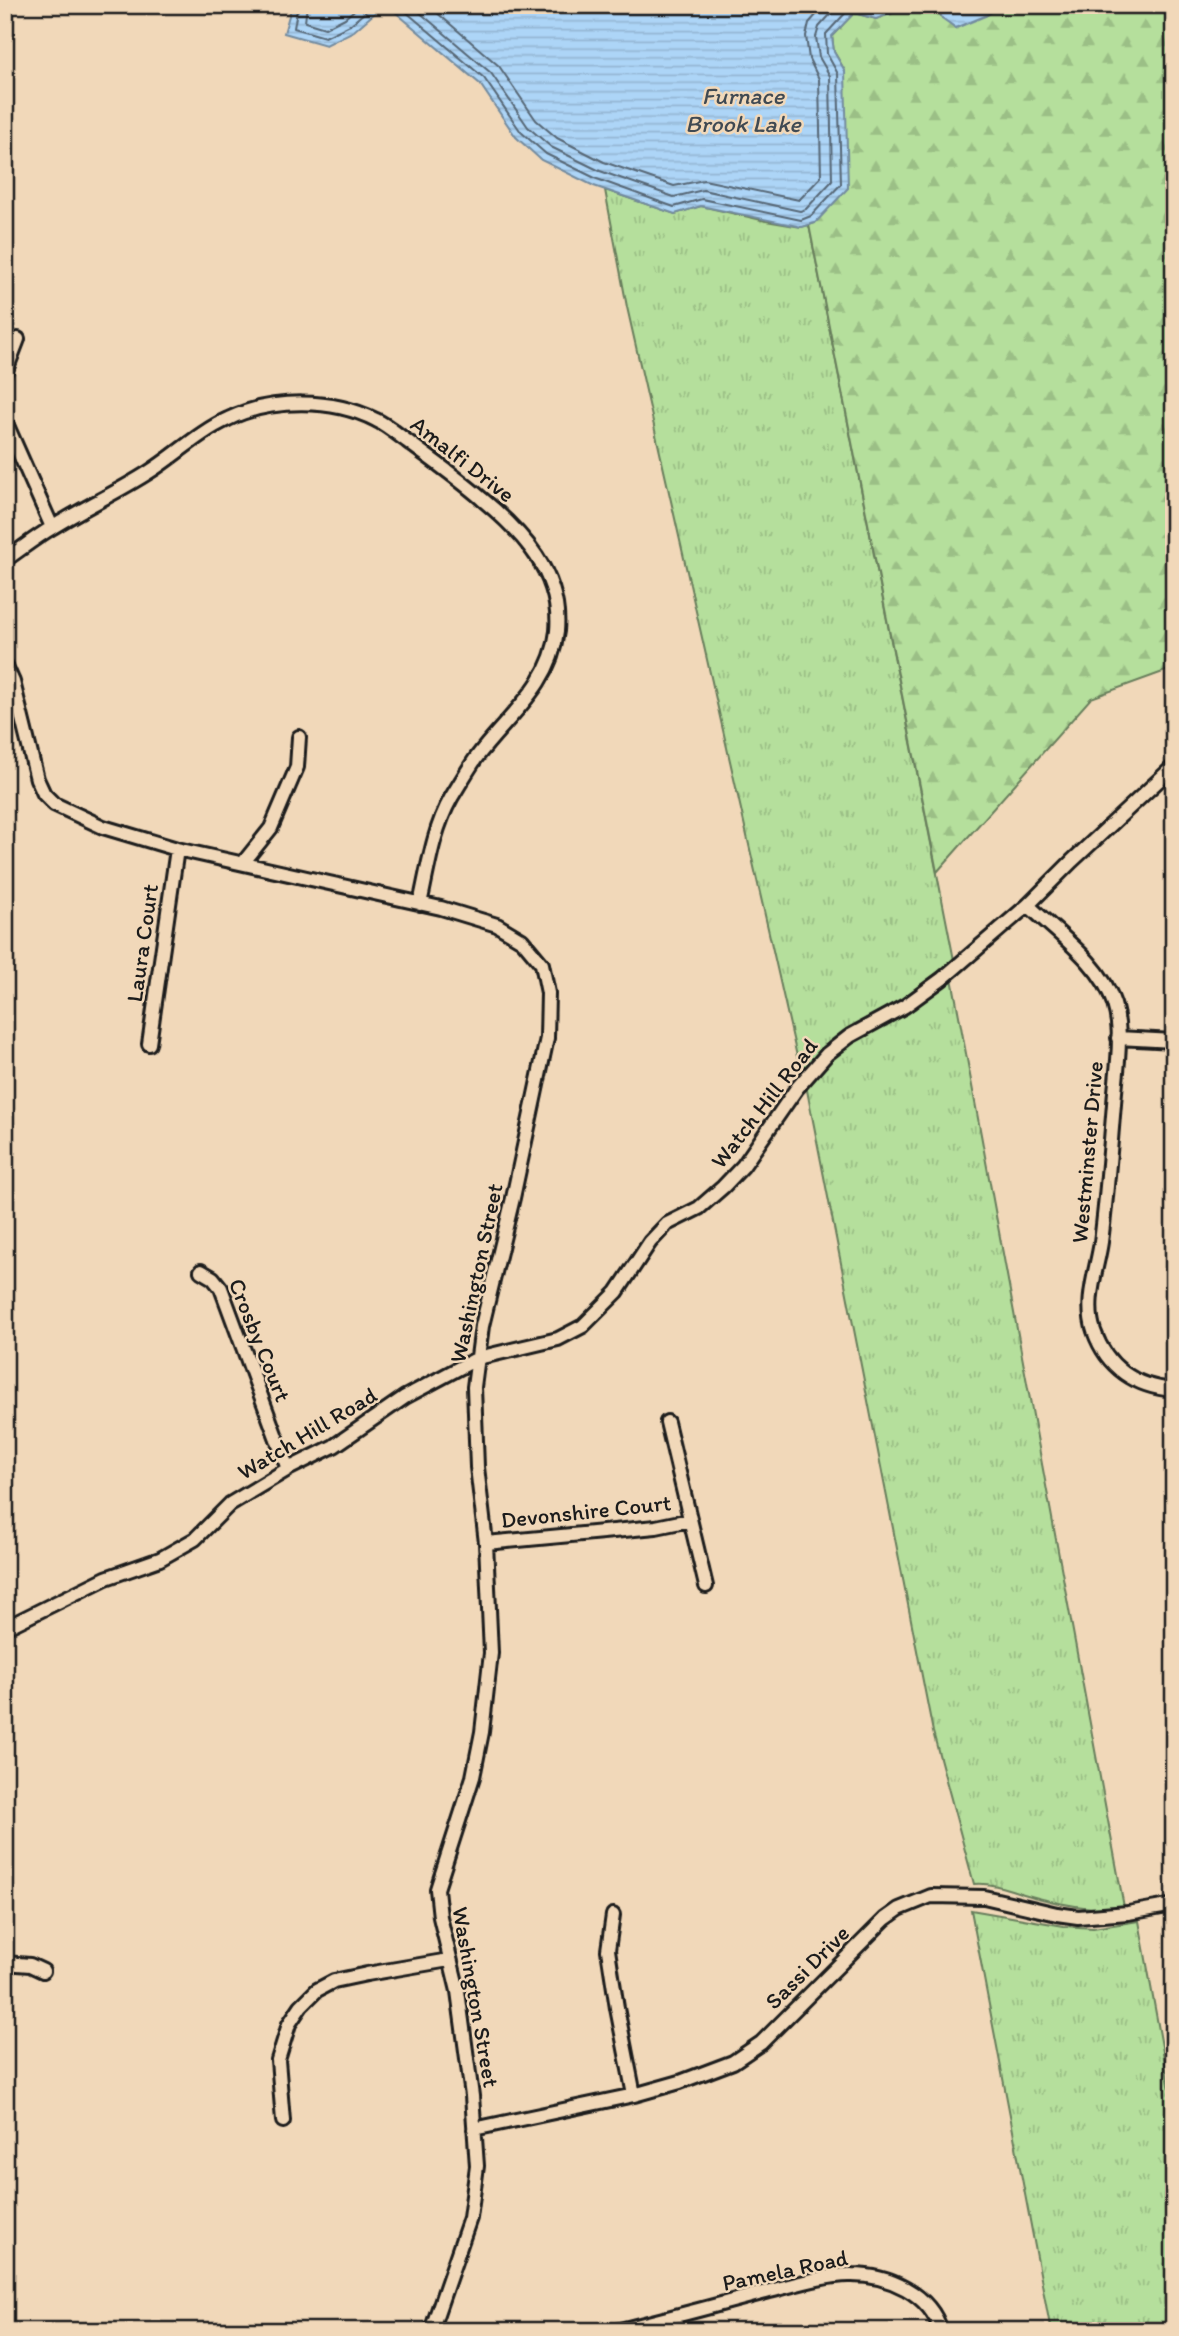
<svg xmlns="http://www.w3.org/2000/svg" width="1179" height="2336" font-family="Itim,sans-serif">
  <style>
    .grass { fill: url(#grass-tufts); stroke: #687e5c; stroke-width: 2 }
    .forest { fill: url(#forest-firs); stroke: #687e5c; stroke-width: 2 }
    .water { fill: url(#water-rules); stroke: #738b9f; stroke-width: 2 }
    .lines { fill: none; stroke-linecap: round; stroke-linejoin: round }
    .shore { stroke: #566674; stroke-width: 2 }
    .minor-casing { stroke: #1c1c1c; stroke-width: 18 }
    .minor { stroke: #f1d8b9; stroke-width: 12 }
    .labels { text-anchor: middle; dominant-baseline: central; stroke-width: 5; stroke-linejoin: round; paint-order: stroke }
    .street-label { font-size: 23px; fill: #1c1c1c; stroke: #f1d8b9 }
    .water-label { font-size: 24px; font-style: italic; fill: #404a53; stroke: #f1d8b9 }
  </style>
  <defs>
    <pattern id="grass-tufts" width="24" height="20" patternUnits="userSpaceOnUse" patternTransform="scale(1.75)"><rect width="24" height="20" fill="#b5df9c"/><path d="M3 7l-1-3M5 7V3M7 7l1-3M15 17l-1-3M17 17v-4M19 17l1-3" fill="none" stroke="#9bbf86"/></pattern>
    <pattern id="forest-firs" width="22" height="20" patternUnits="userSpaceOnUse" patternTransform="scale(1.75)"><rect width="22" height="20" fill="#b5df9c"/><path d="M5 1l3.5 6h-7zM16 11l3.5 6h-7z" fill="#9bbf86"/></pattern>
    <pattern id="water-rules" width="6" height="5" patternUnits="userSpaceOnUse" patternTransform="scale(1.75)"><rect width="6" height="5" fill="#add5f7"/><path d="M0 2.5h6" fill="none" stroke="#94b6d3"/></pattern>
  </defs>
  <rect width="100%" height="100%" fill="#f1d8b9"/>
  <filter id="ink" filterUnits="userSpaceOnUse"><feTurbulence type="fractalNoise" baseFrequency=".0143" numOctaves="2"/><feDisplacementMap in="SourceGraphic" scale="14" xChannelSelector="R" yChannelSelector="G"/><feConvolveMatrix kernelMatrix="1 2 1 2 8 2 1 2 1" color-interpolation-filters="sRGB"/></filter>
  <g filter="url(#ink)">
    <path class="grass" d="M605,190l70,24 26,-8 65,15 35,6 8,-2 145,735 -55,41 -56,30 -14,11 -28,32 -174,-767z
      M952,978l172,929c-27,4 -60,-2 -86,-9 -21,-5 -43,-16 -64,-14l-41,-152 -127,-647 39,-39 72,-40z
      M971,1910l93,16 29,2 46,-7 35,191v219h-123z"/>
    <path class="forest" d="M915,5h21l6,13 43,-2 18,-11h33l3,6 6,-6h129v663l-83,30 -154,174 -128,-647 6,-2 30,-152 -11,-19 -2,-16 22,-23 22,6z"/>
    <path class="water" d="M292,5h92l-30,26 -28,14 -42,-12z
      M387,5h528l-39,14 -22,-6 -22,23 2,16 11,19 3,117 -33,35 -13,4 -101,-21 -26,8 -81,-28 -53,-26 -25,-23 -36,-53z
      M936,5h67l-18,11 -29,12 -14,-10z"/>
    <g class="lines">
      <path class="shore" d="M298,5l-4,23 31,9 25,-12 23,-20
        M307,5l-2,17 20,6 20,-10 15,-13
        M398,5l86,73 37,54 25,22 51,25 77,28 28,-8 99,21 10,-4 30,-32 -3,-110 -11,-20 -1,-20 25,-27 25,4 18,-6
        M411,5l80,68 37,54 23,20 49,24 74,26 29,-7 97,21 6,-2 26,-28 -2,-105 -11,-19 -3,-20 3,-10 20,-22
        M428,5l71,61 37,54 21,18 47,24 70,24 30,-6 95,20 22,-23 -2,-98 -10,-20 -3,-23 3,-13 16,-18"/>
      <defs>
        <path id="minor" d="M5,373l13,-34
          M5,421l47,106
          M5,560c16,-11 31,-23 48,-33 32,-20 65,-35 96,-55 27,-17 50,-40 79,-53 43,-21 105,-21 148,1 11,5 21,14 31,21 25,19 51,37 75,58 40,33 80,75 75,132 -6,55 -50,85 -81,127 -9,13 -17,27 -25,40 -18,32 -23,70 -31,106
          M5,664l8,18 24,97 7,15 10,10 49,23 74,22 264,59 56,17 25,15 20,24 6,29 -1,45 -34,160 -31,128 -8,61 3,80 9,76 5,110 -9,79 -9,45 -36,112 3,28 18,74 14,105 5,70 -7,52 -39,113
          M243,863l28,-35 26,-61 2,-30
          M1028,905c30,29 74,59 86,99 10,31 2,68 0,100 -4,46 -7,92 -13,138 -4,28 -17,59 -7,89 13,37 42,56 80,59
          M1118,1038l56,3
          M149,1044l28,-195
          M201,1271l12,7 8,10 67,181
          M667,1422l39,164
          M486,1543l170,-16 34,-7
          M5,1628l101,-50 54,-19 35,-20 35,-35 58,-35 46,-23 71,-49 73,-39 80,-19 25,-13 34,-34 33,-50 17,-18 32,-16 24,-21 20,-21 54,-78 30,-34 23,-18 55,-30 37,-27 86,-74 44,-44 102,-95
          M613,1915l-5,35 9,58 17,87
          M5,1963l25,2 13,6
          M283,2121l-5,-61 11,-36 12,-18 16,-16 17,-9 33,-7 82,-14
          M474,2129l160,-34 46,-13 53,-20 28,-19 124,-124 14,-10 32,-13 53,1 73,17 21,3 50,-4 46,-8
          M616,2331c49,-12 98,-25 146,-38 25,-6 65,-19 90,-18 36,0 78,18 89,56"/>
      </defs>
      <use href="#minor" class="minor-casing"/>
      <use href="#minor" class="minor"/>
    </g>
  </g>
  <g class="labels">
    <g class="street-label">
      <text transform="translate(463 459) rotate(38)">Amalfi Drive</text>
      <text transform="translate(142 943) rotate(-82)">Laura Court</text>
      <text transform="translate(764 1103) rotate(-52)">Watch Hill Road</text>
      <text transform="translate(1087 1152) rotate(-85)">Westminster Drive</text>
      <text transform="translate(476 1273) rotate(-78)">Washington Street</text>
      <text transform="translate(260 1340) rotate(68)">Crosby Court</text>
      <text transform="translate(307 1433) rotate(-31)">Watch Hill Road</text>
      <text transform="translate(586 1511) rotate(-6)">Devonshire Court</text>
      <text transform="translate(807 1967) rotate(-45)">Sassi Drive</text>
      <text transform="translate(476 1997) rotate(80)">Washington Street</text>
      <text transform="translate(785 2270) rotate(-12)">Pamela Road</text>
    </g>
    <g class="water-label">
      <text x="743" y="95">Furnace<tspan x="743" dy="28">Brook Lake</tspan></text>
    </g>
  </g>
  <rect width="1179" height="2336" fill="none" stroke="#f1d8b9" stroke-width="28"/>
  <rect x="14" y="14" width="1151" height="2308" fill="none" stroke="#1c1c1c" stroke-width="2.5" filter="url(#ink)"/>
</svg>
